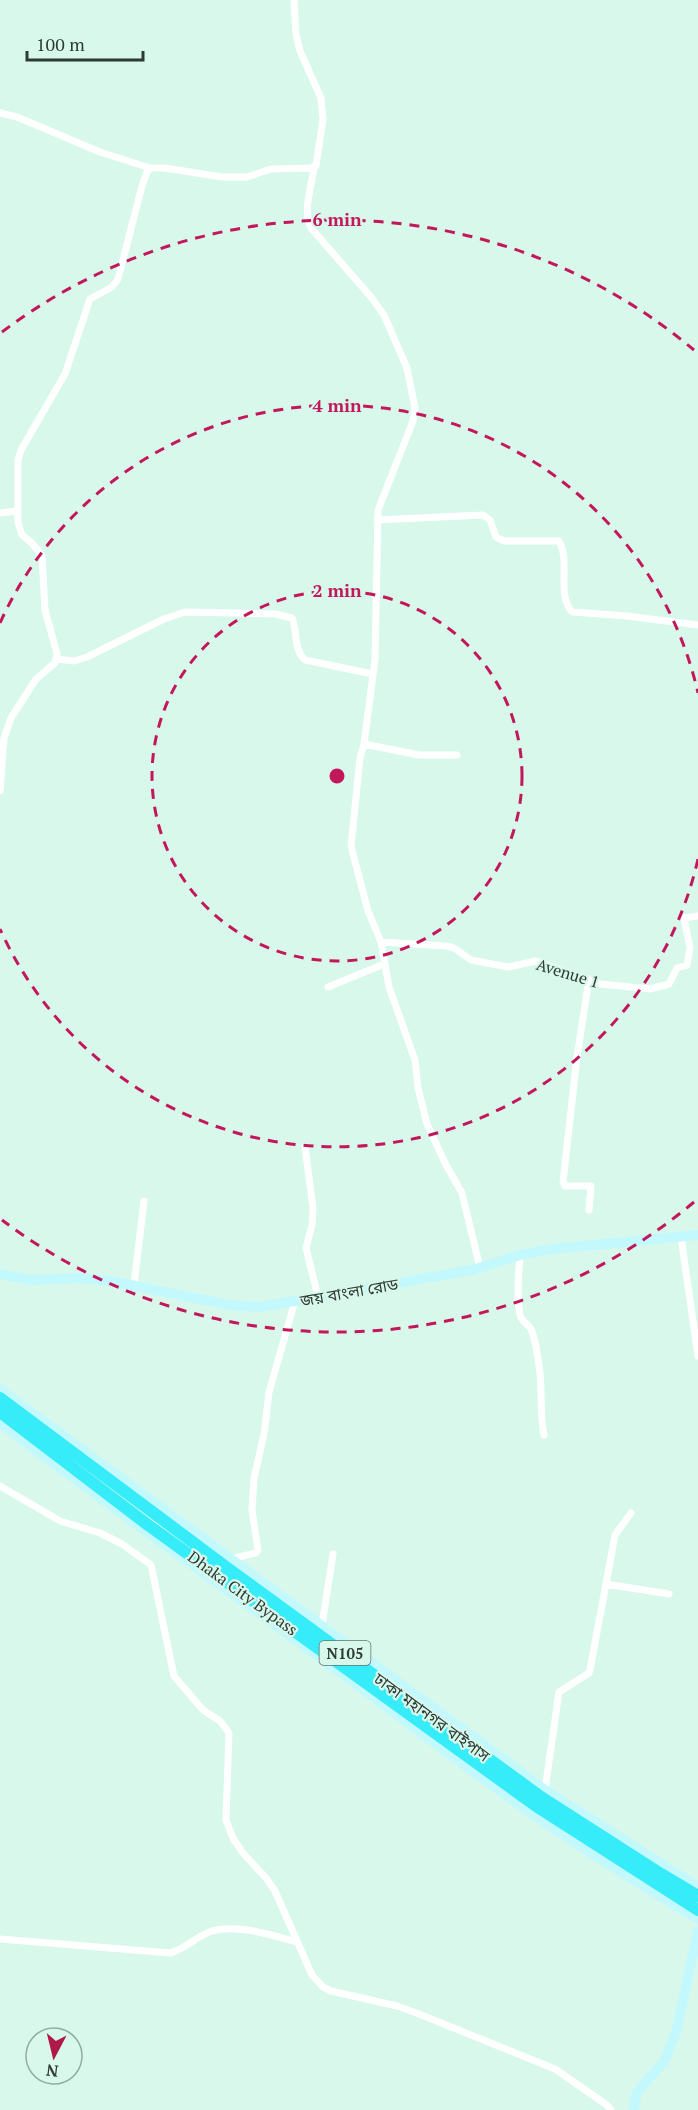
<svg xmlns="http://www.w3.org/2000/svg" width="698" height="2110" font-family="'PT Serif','Noto Sans Bengali',serif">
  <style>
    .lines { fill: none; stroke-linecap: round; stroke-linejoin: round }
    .street { stroke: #fff; stroke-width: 7 }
    .secondary { stroke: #c3f9fd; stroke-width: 10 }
    .highway { stroke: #37ecf9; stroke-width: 12 }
    .ring { fill: none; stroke: #c2185b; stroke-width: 3; stroke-dasharray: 10 8 }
    .labels { text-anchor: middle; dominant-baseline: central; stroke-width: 4.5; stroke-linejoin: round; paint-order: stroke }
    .shield { fill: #d7f8eb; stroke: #60736c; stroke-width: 1.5 }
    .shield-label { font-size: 15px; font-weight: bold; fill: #2d3a35 }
    .street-label { font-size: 16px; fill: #2d3a35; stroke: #d7f8eb }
    .centre { fill: #c2185b; stroke: #d7f8eb; stroke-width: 3 }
    .ring-label { font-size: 18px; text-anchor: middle; font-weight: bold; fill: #c2185b; stroke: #d7f8eb; stroke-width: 4.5; stroke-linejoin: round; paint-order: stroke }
  </style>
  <rect width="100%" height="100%" fill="#d7f8eb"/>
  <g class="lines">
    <path class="street" d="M0,113l17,4 83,35 50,16
      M314,167c-2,19 -12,43 -3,61l60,69 13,18 23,53 8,40 -2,13 -35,89 -3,150 -11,84 -4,14 -9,88 17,65 13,31 8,45 26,73 3,28 9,36 19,41 16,28 18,75
      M0,513l17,-2
      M377,520l106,-5 7,5 6,17 8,4h55c12,21 -3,53 13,71l55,4 71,9
      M57,659l17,2 13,-4 77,-38 21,-7 90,2 17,4c6,14 1,31 13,42l68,14
      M364,744l55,11h38
      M0,791l4,-53 7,-20 25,-39 19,-16 2,-9 -12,-44 -3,-54 -10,-13 -10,-8 -4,-13v-62l3,-10 44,-76 25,-75 22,-12 6,-8 24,-93 5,-14 3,-4h15l57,9h25l24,-8 40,-1 5,-2 7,-47 -2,-21 -21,-47 -4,-17 -2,-34
      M381,942l65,4 8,2 17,12 37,7 28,-6 65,23 49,5 19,-5 8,-16 10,-3 3,-17 -6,-30 14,-2
      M589,979l-12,78 -14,125 2,4h26l-2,24
      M328,987l56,-23
      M305,1147l8,61 -1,17 -6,23 12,49
      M681,1237l17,119
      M520,1255c-1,19 -4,41 0,60 2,7 8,9 11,14 5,11 6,25 8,36 4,24 0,46 5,70
      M134,1285l10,-84
      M0,1486l60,35 40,12 22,11 29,21 23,111 29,34 17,11 9,12 -3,87 7,18 9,14 24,26 9,13 37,84 11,12 8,4 66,15 22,8 136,55 52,36 4,5
      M231,1559l25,-6 2,-3 -6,-40 2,-32 10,-44 5,-42 26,-91
      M606,1584l63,10
      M322,1625l11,-71
      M545,1790l14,-98 30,-19 1,-3 25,-135 16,-22
      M0,1939l170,14c15,-4 27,-17 42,-22 27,-7 59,4 85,11"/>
    <path class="secondary" d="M0,1274l30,6 48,-2 33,3 117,24 32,2 212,-37 48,-15 32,-6 146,-14
      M0,1389l545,401 153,97
      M0,1423c102,78 207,152 311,228 73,53 144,109 219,161 54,38 111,73 168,107
      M634,2110l2,-15 5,-8 23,-25 12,-30 22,-101"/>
    <path class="highway" d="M0,1398l226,169 315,230 120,77 37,22
      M0,1412l148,113 388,281 162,104"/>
  </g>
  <g class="ring">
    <circle cx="337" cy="776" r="185"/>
    <path d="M698 859A370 370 0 0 1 0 929M0 623A370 370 0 0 1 698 693"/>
    <path d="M694 1202A556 556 0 0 1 2 1220M2 332A556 556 0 0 1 694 350"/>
  </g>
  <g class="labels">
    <rect class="shield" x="319.5" y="1641" width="51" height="24" rx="4.5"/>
    <g class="shield-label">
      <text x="345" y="1653">N105</text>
    </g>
    <g class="street-label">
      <text transform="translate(568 973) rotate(17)">Avenue 1</text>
      <text transform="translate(349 1292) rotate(-10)">জয় বাংলা রোড</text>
      <text transform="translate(243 1593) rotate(36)">Dhaka City Bypass</text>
      <text transform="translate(432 1717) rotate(36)">ঢাকা মহানগর বাইপাস</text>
    </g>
  </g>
  <circle cx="337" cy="776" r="9" class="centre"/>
  <g class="ring-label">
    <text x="337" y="226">6 min</text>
    <text x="337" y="412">4 min</text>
    <text x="337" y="597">2 min</text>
  </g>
  <g transform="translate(54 2056) rotate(187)"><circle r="28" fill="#d7f8eb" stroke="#93aca2" stroke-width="1.5"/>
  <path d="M0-4.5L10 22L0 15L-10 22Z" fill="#ac194a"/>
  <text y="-9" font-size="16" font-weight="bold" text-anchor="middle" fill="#2d3a35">N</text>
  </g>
  <path d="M27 51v9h116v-9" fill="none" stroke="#2d3a35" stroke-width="3"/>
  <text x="36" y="51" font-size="18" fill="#2d3a35" stroke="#d7f8eb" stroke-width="4.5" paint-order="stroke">100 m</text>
</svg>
